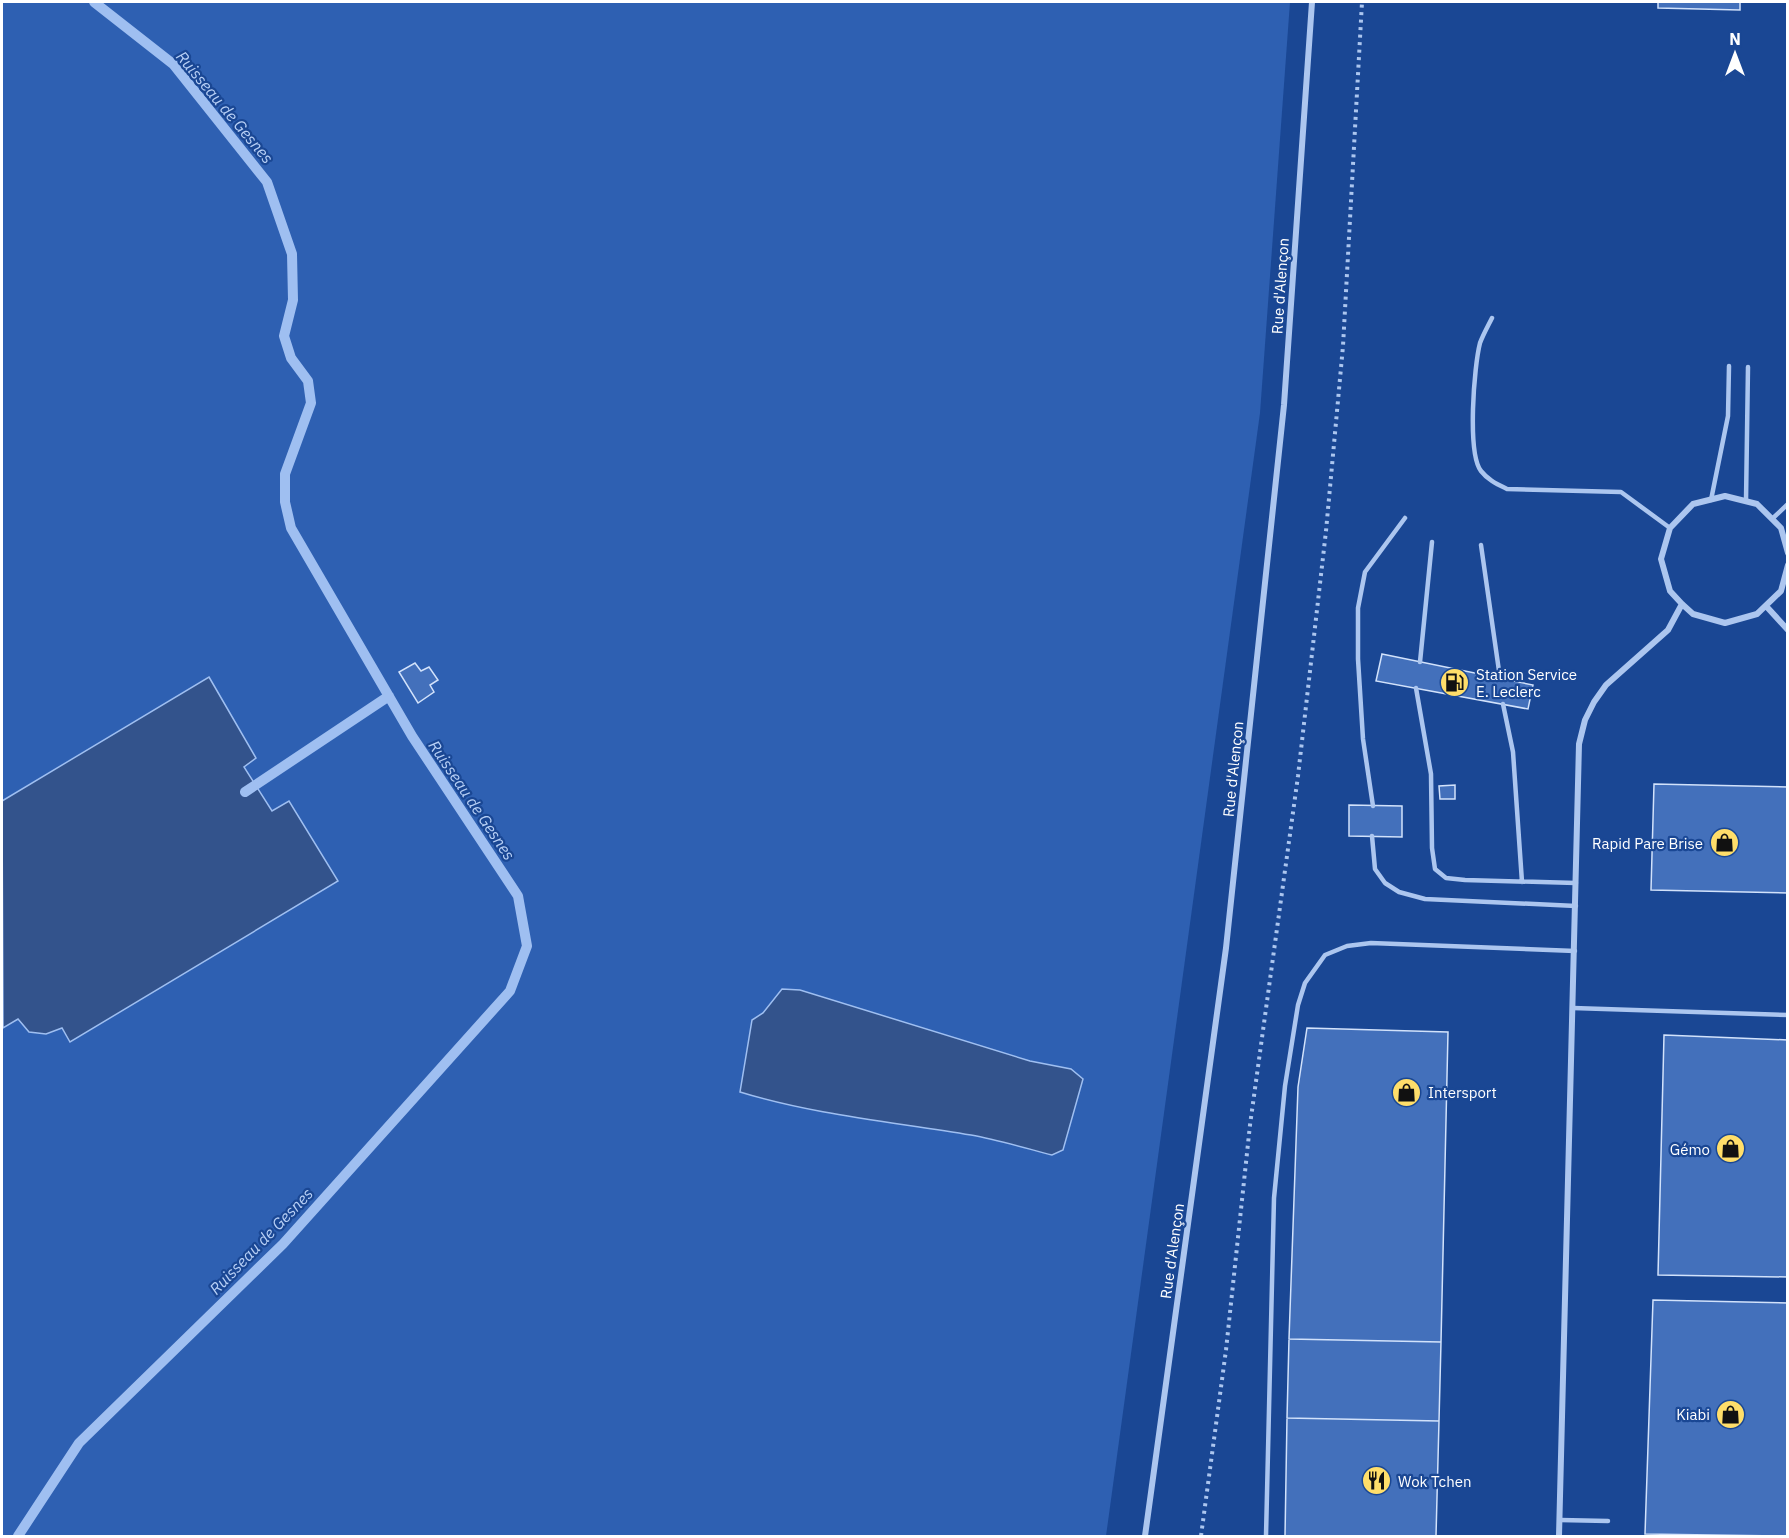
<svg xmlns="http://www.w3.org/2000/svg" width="1789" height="1538" font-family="'IBM Plex Sans',sans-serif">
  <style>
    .green { fill: #2e60b2 }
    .water { fill: #33538c; stroke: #9fbff1; stroke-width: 1.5 }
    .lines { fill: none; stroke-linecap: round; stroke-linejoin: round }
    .stream { stroke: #9fbff1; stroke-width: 10 }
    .building { fill: #4370bb; stroke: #d2e2fb; stroke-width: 1.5 }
    .path { stroke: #acc6ef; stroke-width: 4; stroke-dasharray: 3 4.5; stroke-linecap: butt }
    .service { stroke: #acc6ef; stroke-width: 4.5 }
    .minor { stroke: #acc6ef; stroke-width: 6 }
    .labels { text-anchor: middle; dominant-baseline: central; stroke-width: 4.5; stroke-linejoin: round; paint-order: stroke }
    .street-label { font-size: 15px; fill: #fff; stroke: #1a4794 }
    .poi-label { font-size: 15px; fill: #fff; stroke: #1a4794; text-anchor: start }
    .water-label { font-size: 16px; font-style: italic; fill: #b8d0f6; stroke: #1a4794 }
  </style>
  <rect width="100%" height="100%" fill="#1a4794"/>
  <path class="green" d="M2,2h1288l-30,411 -154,1123h-1104z"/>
  <path class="water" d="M209,677l47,81 -12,9 28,44 17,-10 49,80 -268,161 -8,-14 -16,6 -17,-2 -11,-13 -15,9 -1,-227z
    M782,989l18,1 230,71 41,8 12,10 -20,71 -11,5c-27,-7 -54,-15 -81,-20 -77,-13 -156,-20 -231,-43l12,-72 11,-7z"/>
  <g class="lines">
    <path class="stream" d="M245,792l144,-96
      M18,1536l61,-93 204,-199 227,-253 17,-45 -9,-50 -106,-160 -121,-208 -6,-26v-28l26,-71 -3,-22 -17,-23 -7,-22 9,-36 -1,-46 -25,-72 -94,-118 -79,-62"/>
  </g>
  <path class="building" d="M1658,2h82v8l-82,-2z
    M1382,654l151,31 -5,24 -152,-28z
    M415,663l6,8 8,-4 9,13 -8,5 4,7 -16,11 -19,-31z
    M1654,784l134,3v106l-137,-3z
    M1455,785v14h-15l-1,-13z
    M1349,805l53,1v31l-53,-1z
    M1307,1028l141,4 -7,310 -152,-3 9,-252z
    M1664,1035l124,5v237l-130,-2z
    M1653,1300l135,3v233l-143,-2z
    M1289,1339l152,3 -2,79 -152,-3z
    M1287,1418l152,3 -3,115h-151z"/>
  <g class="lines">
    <path class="path" d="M1201,1536l25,-186 24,-225 48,-349 28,-245 17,-185 19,-344"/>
    <path class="service" d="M1492,318c-4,8 -9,17 -12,25 -6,23 -13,110 1,128 7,9 16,13 26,18l114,3 49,36
      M1711,500l17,-84 1,-50
      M1746,501l2,-134
      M1772,519l16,-15
      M1481,545l19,133
      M1420,662l12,-120
      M1416,688l15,86 1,74 3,21 11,9 19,2 111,3
      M1503,704l10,48 9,130
      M1373,806l-10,-67 -5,-80v-51l7,-36 40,-54
      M1372,836l3,33 10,14 14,9 26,7 151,7
      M1573,1008l215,7
      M1560,1520l48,1
      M1266,1536l8,-338 11,-112 13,-81 7,-22 20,-28 22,-9 24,-3 204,8"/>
    <path class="minor" d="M1788,553l-7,-25 -24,-24 -32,-8 -32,8 -23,24 -9,31 9,32 12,13 11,10 32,9 32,-9 24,-23 7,-26
      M1766,606l22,24
      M1145,1536l81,-588 58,-543 28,-403
      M1559,1536l20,-792 6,-24 9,-18 12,-17 62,-55 14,-26"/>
  </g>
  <defs>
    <symbol id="fuel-disc" viewBox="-11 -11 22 22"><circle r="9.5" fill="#ffde6a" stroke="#1a4794"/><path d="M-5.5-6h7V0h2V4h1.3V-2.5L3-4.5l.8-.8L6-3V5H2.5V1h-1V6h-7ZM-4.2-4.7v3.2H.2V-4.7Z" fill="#111"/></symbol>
    <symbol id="shop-disc" viewBox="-11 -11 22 22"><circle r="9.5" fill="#ffde6a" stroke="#1a4794"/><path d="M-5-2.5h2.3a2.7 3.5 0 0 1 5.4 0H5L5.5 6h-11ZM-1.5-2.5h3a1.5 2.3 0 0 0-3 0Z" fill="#111"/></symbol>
    <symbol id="restaurant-disc" viewBox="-11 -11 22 22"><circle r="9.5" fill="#ffde6a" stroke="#1a4794"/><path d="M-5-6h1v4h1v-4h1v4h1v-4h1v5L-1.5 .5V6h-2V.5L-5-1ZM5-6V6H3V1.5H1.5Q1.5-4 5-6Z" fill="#111"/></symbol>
  </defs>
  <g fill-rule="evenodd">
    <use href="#fuel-disc" x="1438" y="666" width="33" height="33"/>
    <use href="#shop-disc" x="1708" y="826" width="33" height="33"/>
    <use href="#shop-disc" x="1390" y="1076" width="33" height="33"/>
    <use href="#shop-disc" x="1714" y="1132" width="33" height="33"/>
    <use href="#shop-disc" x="1714" y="1398" width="33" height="33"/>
    <use href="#restaurant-disc" x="1360" y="1464" width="33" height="33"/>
  </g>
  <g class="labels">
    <g class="street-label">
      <text transform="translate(1280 286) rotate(-86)">Rue d'Alençon</text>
      <text transform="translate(1233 769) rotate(-84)">Rue d'Alençon</text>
      <text transform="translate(1172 1251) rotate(-82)">Rue d'Alençon</text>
    </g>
    <g class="poi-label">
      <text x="1476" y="674">Station Service<tspan x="1476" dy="17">E. Leclerc</tspan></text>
      <text x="1703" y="843" text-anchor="end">Rapid Pare Brise</text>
      <text x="1428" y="1092">Intersport</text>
      <text x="1710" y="1149" text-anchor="end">Gémo</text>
      <text x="1710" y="1414" text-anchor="end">Kiabi</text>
      <text x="1398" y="1481">Wok Tchen</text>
    </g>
    <g class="water-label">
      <text transform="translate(225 107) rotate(50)">Ruisseau de Gesnes</text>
      <text transform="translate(472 800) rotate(56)">Ruisseau de Gesnes</text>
      <text transform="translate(261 1241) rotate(-46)">Ruisseau de Gesnes</text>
    </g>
  </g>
  <rect width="1789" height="1538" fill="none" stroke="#ffffff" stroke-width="6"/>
  <g transform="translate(1735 54)" stroke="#1a4794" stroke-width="4.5" paint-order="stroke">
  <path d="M0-4.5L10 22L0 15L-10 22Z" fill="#ffffff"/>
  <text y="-9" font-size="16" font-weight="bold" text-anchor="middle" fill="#ffffff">N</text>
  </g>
</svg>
